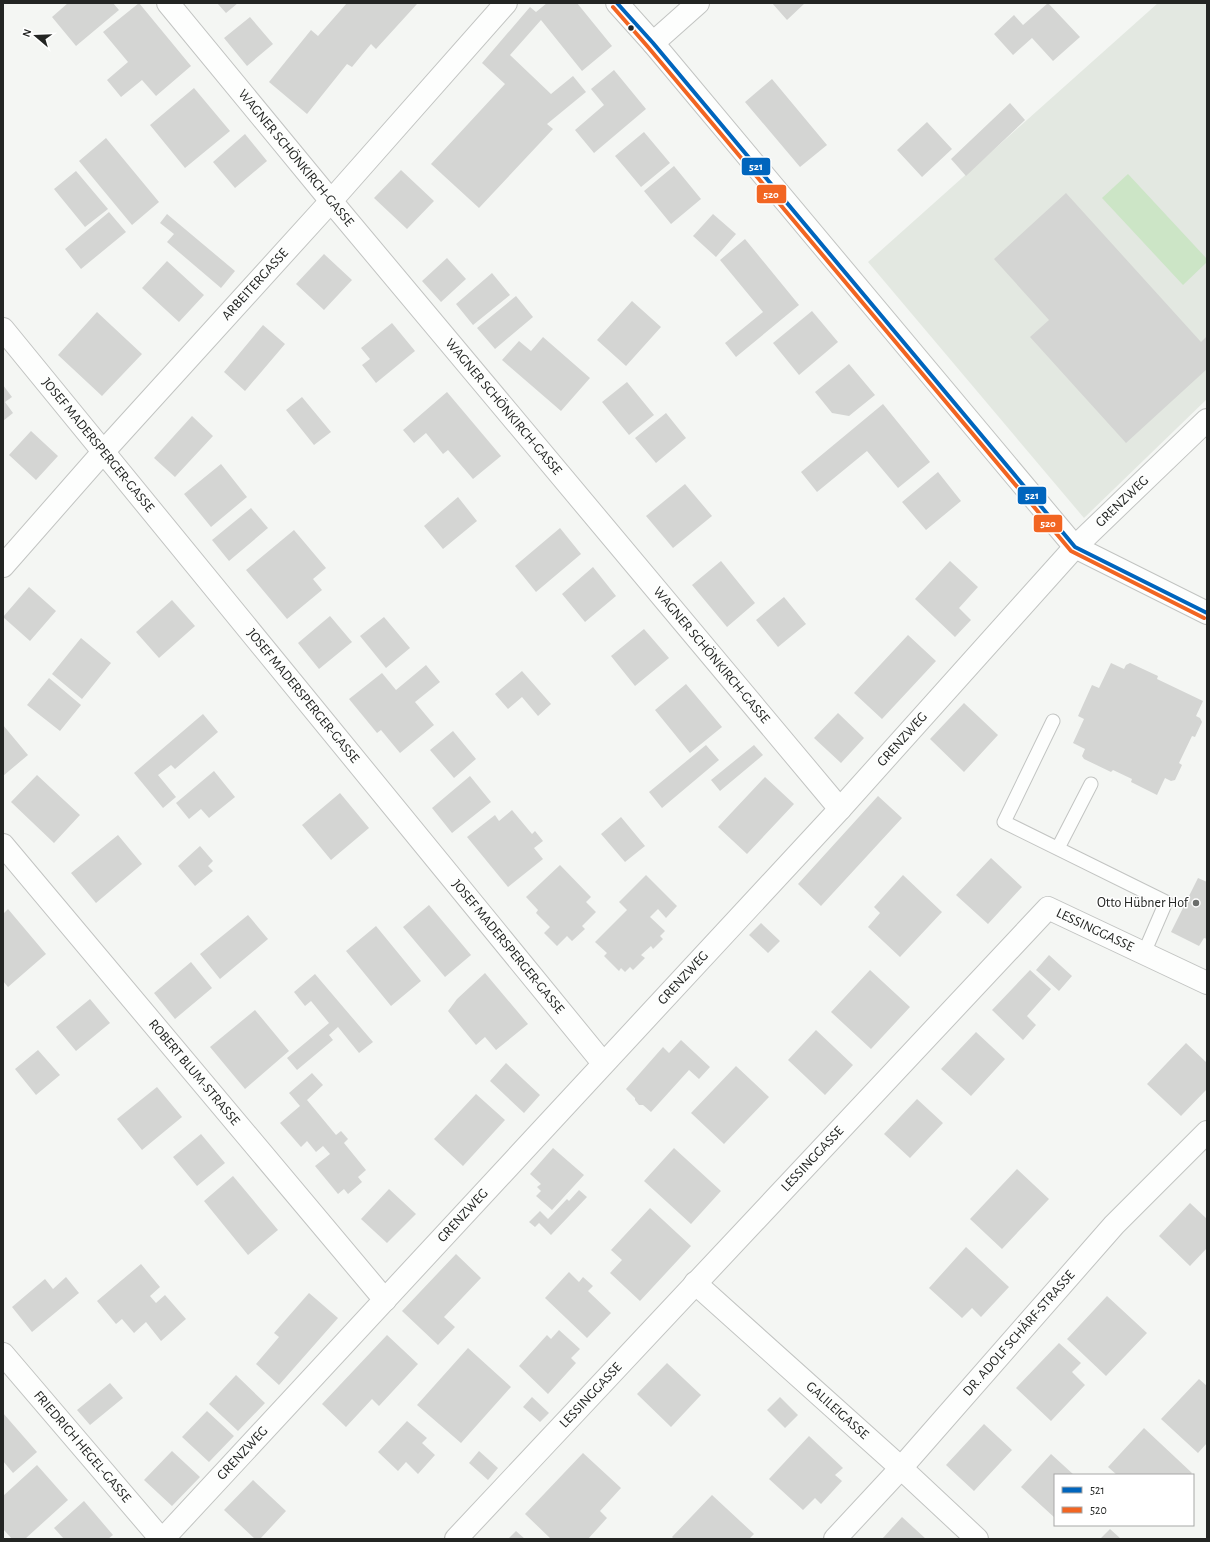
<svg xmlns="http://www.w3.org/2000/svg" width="1210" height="1542" font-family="'Alegreya Sans',sans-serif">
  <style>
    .built { fill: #e3e8e1 }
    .green { fill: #cce5c6 }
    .building { fill: #d4d5d3 }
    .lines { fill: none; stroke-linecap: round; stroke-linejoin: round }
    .service-casing { stroke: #c2c4c2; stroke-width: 15 }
    .minor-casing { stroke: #c2c4c2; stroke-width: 24 }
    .secondary-casing { stroke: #c2c4c2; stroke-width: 24 }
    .service { stroke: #fdfefd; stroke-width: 13 }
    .minor { stroke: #fdfefd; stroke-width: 22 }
    .secondary { stroke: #fdfefd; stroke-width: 22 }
    .bus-1-casing { stroke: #fff; stroke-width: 7 }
    .bus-2-casing { stroke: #fff; stroke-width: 7 }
    .bus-1 { stroke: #0065bd; stroke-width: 4 }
    .bus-2 { stroke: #f26522; stroke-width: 4 }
    .bus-dot { fill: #232523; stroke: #fff; stroke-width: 1.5 }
    .poi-dot { fill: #6c6e6c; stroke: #fff; stroke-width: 1.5 }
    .labels { text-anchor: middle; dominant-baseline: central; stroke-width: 3; stroke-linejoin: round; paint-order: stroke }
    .street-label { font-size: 14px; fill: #232523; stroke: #fff }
    .poi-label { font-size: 14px; fill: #232523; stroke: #fff; text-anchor: end }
    .line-badge { stroke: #fff; stroke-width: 1.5 }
    .badge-label { font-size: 11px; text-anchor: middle; font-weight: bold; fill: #fff }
  </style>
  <rect width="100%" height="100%" fill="#f4f6f3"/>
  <path class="built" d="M1158,3h49v396l-123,119 -216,-256z"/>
  <path class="green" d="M1128,174l79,85v3l-24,23 -81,-87z"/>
  <path class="building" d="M68,3h45l6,7 -43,36 -24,-29z
    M139,3l52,63 -35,30 -14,-16 -21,17 -14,-17 21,-18 -25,-30z
    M217,3h21l-12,10z
    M347,3l70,1 -41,45 -5,-5 -19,23 -5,-3 -40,50 -38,-32 42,-52 7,6z
    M547,3h30l35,43 -30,25 -41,-51 -31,35 41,39 22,-18 13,16 -39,32 6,5 -74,79 -48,-44 74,-80 -23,-21 48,-56 6,5z
    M772,3h33l-18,17z
    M1048,3l32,34 -27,24 -21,-23 -19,17 -19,-21 20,-19 9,10z
    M250,17l23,27 -26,22 -23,-28z
    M614,70l32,39 -52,44 -19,-23 29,-25 -13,-16z
    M772,79l55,66 -27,22 -55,-65z
    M194,88l36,43 -45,37 -35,-43z
    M1010,103l15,17 -59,56 -15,-17z
    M927,122l25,27 -30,28 -25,-27z
    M644,132l26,31 -29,24 -26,-31z
    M245,134l22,27 -32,27 -22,-26z
    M106,138l53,64 -27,23 -53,-64z
    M674,166l27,33 -30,25 -27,-33z
    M401,170l33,31 -27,28 -33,-31z
    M76,171l32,38 -23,18 -31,-38z
    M1066,193l135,149 6,-6v33l-81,74 -96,-106 19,-17 -55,-61z
    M109,212l17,20 -45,37 -16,-20z
    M167,214l68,57 -14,17 -54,-46 7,-8 -14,-11z
    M713,214l23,20 -20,23 -23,-21z
    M745,239l54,66 -63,52 -11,-14 38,-31 -43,-52z
    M324,254l28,26 -28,30 -28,-26z
    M447,258l19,21 -25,23 -19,-21z
    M167,261l37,34 -25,27 -37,-34z
    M492,273l18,22 -37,30 -17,-21z
    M516,296l17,21 -38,32 -18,-21z
    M632,301l29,26 -35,39 -29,-26z
    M812,311l26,31 -39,33 -26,-32z
    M97,312l45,42 -40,42 -44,-41z
    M392,323l23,28 -39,32 -14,-18 8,-6 -9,-11z
    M263,325l22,19 -40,47 -21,-19z
    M543,337l47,41 -29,33 -59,-51 17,-19 12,10z
    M849,364l26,31 -26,21 -17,-3 -17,-21z
    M627,382l27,33 -25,20 -27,-33z
    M3,385l9,12 -7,5 8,11 -10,8z
    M447,392l54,64 -28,23 -25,-29 -5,4 -17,-21 -12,10 -11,-13z
    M302,397l29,35 -17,13 -28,-35z
    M883,404l47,58 -32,26 -31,-37 -50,41 -16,-20z
    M666,413l20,25 -30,25 -21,-25z
    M192,416l21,20 -38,41 -21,-19z
    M31,431l27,25 -22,24 -27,-25z
    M221,464l26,33 -36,30 -27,-33z
    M938,472l23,29 -35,29 -24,-28z
    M685,484l27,32 -39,32 -27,-32z
    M458,497l19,24 -34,28 -19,-23z
    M251,508l17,20 -39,33 -17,-21z
    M560,528l21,26 -45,38 -21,-26z
    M294,530l32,38 -13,11 9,11 -35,29 -41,-49z
    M721,561l34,42 -28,24 -35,-42z
    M950,561l28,26 -19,21 12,12 -16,17 -40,-38z
    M593,567l23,29 -31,26 -23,-28z
    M29,587l27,24 -26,30 -27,-24z
    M784,597l22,27 -28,23 -22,-27z
    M172,600l23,26 -36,32 -23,-26z
    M330,616l22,26 -33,27 -21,-26z
    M384,617l26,31 -24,20 -26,-32z
    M644,629l25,29 -34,28 -24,-30z
    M908,635l28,26 -54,58 -28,-26z
    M81,638l30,25 -29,36 -30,-25z
    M1111,663l13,6 2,-4 4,-2 28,13 -1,3 46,22 -7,15 4,2 2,4 -7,15 -3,-1 -13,27 3,2 -7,15 -4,1 -6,-3 -8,17 -26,-13 1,-3 -19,-9 -2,2 -27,-13 -2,-3 3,-7 -12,-6 11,-24 -6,-3 14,-31 7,3z
    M426,665l14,17 -25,20 19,23 -34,28 -19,-23 -4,3 -28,-34 33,-26 14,17z
    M522,671l29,33 -13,12 -16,-19 -14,12 -13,-15z
    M49,678l32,27 -21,26 -33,-26z
    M686,684l36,43 -32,26 -35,-43z
    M964,703l34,32 -34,37 -34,-33z
    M838,713l26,25 -23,25 -27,-25z
    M203,714l15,18 -43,37 -4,-4 -13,10 18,22 -13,11 -29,-35z
    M3,725l25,30 -25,21z
    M453,731l23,28 -22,19 -24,-28z
    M706,745l13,15 -57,48 -13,-16z
    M754,745l9,10 -43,36 -9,-11z
    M214,771l21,26 -26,21 -8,-9 -12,10 -13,-16z
    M37,775l43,40 -26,28 -43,-41z
    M470,776l21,26 -39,31 -20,-25z
    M765,777l29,27 -47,50 -29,-27z
    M340,793l29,35 -38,32 -29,-35z
    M878,796l24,22 -81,88 -23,-22z
    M512,810l20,24 3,-3 8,10 -9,7 9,11 -35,28 -41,-50 28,-22 4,6z
    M621,817l24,29 -20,16 -24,-28z
    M118,835l24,29 -46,39 -25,-30z
    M200,846l13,15 -5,5 5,5 -18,15 -17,-20z
    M991,858l31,29 -34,37 -32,-29z
    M560,865l31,32 -5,5 10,10 -14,14 3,3 -13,12 -5,-5 -10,10 -13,-13 6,-6 -14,-14 2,-3 -12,-13z
    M646,875l31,31 -11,12 -8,-9 -8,8 15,14 -5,5 3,3 -10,10 -2,-3 -10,9 4,3 -12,12 -3,-3 -5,5 -4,-4 -2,3 -15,-15 3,-3 -12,-11 32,-32 -8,-8z
    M903,875l39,37 -42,45 -32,-30 12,-14 -6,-6z
    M1198,878l9,4v57l-3,-1 -5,8 -28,-14z
    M429,905l42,50 -26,22 -42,-50z
    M8,909l38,45 -38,33 -5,-6v-67z
    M248,915l20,24 -48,40 -20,-25z
    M761,923l19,18 -12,12 -19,-18z
    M376,926l45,55 -30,25 -45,-55z
    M1049,955l23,21 -13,15 -23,-21z
    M191,962l21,26 -37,31 -21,-26z
    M870,970l40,37 -39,42 -40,-37z
    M1030,970l21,19 -24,27 9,9 -13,15 -31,-30z
    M485,973l43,51 -32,26 -11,-13 -9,8 -28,-34 9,-12z
    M315,974l58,68 -14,11 -21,-26 -9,8 4,5 -36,30 -10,-12 42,-35 -18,-22 -6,5 -11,-14z
    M90,999l20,24 -34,28 -20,-24z
    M255,1010l34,41 -44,38 -35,-42z
    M816,1030l37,35 -28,30 -37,-35z
    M976,1032l29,27 -34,37 -30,-27z
    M681,1040l29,27 -11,12 -10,-9 -38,42 -8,-7h-4l-4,-5v-2l-9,-9 37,-42 6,6z
    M1186,1043l21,20v26l-26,27 -34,-32z
    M38,1050l22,25 -24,20 -21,-26z
    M506,1063l34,32 -16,18 -34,-32z
    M736,1066l33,31 -45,47 -33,-31z
    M312,1073l11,12 -16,15 29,35 5,-4 7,8 -4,4 22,27 -8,7 4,5 -14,12 -4,-5 -6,5 -23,-28 15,-12 -7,-8 -7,6 -9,-11 -6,6 -21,-24 20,-17 -11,-13z
    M157,1087l25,30 -40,33 -25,-31z
    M476,1094l29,26 -42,46 -29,-27z
    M917,1099l26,24 -33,35 -26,-24z
    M201,1134l24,29 -28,23 -24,-29z
    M553,1148l31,27 -32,35 -16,-14 5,-5 -4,-4 4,-3 -11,-10z
    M674,1148l47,43 -30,33 -47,-43z
    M1017,1169l32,30 -47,50 -32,-30z
    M233,1176l45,54 -30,25 -44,-54z
    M389,1189l27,25 -29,29 -26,-24z
    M579,1190l8,7 -36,38 -12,-12 -4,4 -6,-5 11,-11 8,8 19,-20 2,2z
    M1190,1203l17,16v29l-17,18 -31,-30z
    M650,1208l41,38 -51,55 -30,-28 12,-13 -11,-10z
    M966,1247l43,40 -28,30 -9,-9 -10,10 -33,-30z
    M456,1254l25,24 -37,39 11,10 -17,18 -36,-34z
    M141,1264l19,23 -10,9 6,7 9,-8 21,24 -25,22 -15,-19 -12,11 -12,-14 -6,5 -19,-23z
    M569,1272l10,10 4,-5 10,9 -5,5 23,22 -24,25 -42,-40z
    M66,1277l13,16 -47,39 -20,-25 33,-28 8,10z
    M309,1293l29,25 -59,67 -23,-21 23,-27 -5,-4z
    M1107,1296l40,37 -41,43 -39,-37z
    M559,1330l21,19 -9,9 5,5 -28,31 -29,-28 28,-31 4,4z
    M387,1335l31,29 -39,42 -7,-7 -26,28 -24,-23z
    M1059,1343l22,20 -9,9 13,13 -34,36 -35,-33z
    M468,1348l43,39 -50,56 -44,-38z
    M667,1363l34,32 -30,32 -34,-33z
    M236,1375l29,28 -27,28 -29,-27z
    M1199,1379l8,7v57l-9,10 -37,-34z
    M110,1383l13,15 -33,27 -13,-15z
    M532,1397l17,16 -9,9 -17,-15z
    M780,1397l18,18 -13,13 -18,-18z
    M207,1411l27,25 -25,26 -27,-25z
    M3,1413l34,39 -24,21 -10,-12z
    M407,1421l20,17 -5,5 13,12 -17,19 -12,-12 -8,9 -20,-19z
    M984,1424l28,26 -38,41 -28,-26z
    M1144,1428l48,45 -2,2h-73l-9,-8z
    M809,1436l34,32 -8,7 7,6 -21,23 -6,-6 -12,12 -34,-31z
    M172,1451l28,26 -28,29 -28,-26z
    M479,1451l19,17 -10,12 -19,-17z
    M583,1453l38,35 -21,23 7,7 -19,21h-37l-26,-25z
    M1051,1454l23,21h-19v43l-34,-31z
    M37,1465l31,35 -43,39h-13l-9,-10v-33z
    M253,1480l33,31 -26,28h-5l-31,-29z
    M712,1495l42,39 -5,5h-75l-2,-2z
    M84,1501l29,34 -5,4h-44l-10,-11z
    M902,1517l24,22h-44z
    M1110,1529l11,10h-21z
    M516,1531l9,8h-17z"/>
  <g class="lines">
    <defs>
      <path id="service" d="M1053,721l-49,101 162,80 -22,51
        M1058,848l33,-64"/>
      <g id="minor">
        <path id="s1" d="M168,3l163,198 509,608"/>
        <path d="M653,43l45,-40"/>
        <path id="s2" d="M3,329l600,734"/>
        <path id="s3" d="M3,566l101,-115 227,-250 175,-198"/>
        <path id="s4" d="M3,845l382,455"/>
        <path id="s5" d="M695,1283l206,185 76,71"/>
        <path id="s6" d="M3,1354l158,185"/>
        <path id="s7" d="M163,1539l677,-730 235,-262 132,-127"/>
        <path id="s8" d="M456,1539l592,-631 159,75"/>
        <path id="s9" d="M835,1539l66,-71 213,-243 93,-93"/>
      </g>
      <path id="secondary" d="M617,3l36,40 422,504 132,66"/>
    </defs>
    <use href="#service" class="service-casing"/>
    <use href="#minor" class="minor-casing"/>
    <use href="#secondary" class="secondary-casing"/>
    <use href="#service" class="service"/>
    <use href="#minor" class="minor"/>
    <use href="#secondary" class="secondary"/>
    <defs>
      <path id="bus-1" d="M617,3l36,40 422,504 132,66"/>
      <path id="bus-2" d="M613,7l35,40 423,504 133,67"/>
    </defs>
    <use href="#bus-1" class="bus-1-casing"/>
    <use href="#bus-2" class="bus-2-casing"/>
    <use href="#bus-1" class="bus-1"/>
    <use href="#bus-2" class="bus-2"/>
  </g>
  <circle class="bus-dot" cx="631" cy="28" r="3.5"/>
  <circle class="poi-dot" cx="1196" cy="903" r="4"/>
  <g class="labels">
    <g class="street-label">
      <text stroke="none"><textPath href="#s1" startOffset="201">WAGNER SCHÖNKIRCH-GASSE</textPath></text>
      <text stroke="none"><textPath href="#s3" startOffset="378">ARBEITERGASSE</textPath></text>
      <text stroke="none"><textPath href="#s1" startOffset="525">WAGNER SCHÖNKIRCH-GASSE</textPath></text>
      <text stroke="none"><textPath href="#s2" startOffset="150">JOSEF MADERSPERGER-GASSE</textPath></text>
      <text stroke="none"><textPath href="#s7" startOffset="1413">GRENZWEG</textPath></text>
      <text stroke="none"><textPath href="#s1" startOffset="849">WAGNER SCHÖNKIRCH-GASSE</textPath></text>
      <text stroke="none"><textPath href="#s2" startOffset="474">JOSEF MADERSPERGER-GASSE</textPath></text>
      <text stroke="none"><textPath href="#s7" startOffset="1089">GRENZWEG</textPath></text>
      <text stroke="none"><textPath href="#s8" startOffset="917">LESSINGGASSE</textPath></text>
      <text stroke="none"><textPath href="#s2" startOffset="798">JOSEF MADERSPERGER-GASSE</textPath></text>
      <text stroke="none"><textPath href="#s7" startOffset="765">GRENZWEG</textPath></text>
      <text stroke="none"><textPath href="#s4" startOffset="297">ROBERT BLUM-STRASSE</textPath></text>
      <text stroke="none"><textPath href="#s8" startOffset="521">LESSINGGASSE</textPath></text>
      <text stroke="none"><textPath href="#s7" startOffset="441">GRENZWEG</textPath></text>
      <text stroke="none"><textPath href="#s9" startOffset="276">DR. ADOLF SCHÄRF-STRASSE</textPath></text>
      <text stroke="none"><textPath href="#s8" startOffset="197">LESSINGGASSE</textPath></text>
      <text stroke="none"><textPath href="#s5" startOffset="191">GALILEIGASSE</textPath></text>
      <text stroke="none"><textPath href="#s6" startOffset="122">FRIEDRICH HEGEL-GASSE</textPath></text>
      <text stroke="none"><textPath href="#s7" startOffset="117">GRENZWEG</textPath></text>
    </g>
    <g class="poi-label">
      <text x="1188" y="903">Otto Hübner Hof</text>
    </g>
  </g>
  <g class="line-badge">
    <rect x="741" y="157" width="30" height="19" rx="4" fill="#0065bd"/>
    <rect x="756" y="184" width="31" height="20" rx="4" fill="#f26522"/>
    <rect x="1017" y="486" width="30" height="19" rx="4" fill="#0065bd"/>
    <rect x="1033" y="514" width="30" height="19" rx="4" fill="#f26522"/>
  </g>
  <g class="badge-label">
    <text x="756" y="170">521</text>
    <text x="771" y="198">520</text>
    <text x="1032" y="499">521</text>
    <text x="1048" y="527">520</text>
  </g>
  <rect width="1210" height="1542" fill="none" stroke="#232523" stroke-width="8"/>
  <rect x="1054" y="1474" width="140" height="52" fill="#ffffff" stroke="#a7a8a7"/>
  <rect x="1062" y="1487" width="20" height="6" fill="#0065bd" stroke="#a7a8a7"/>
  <text x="1090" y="1494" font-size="12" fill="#232523">521</text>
  <rect x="1062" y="1507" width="20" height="6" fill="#f26522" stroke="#a7a8a7"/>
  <text x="1090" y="1514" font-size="12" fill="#232523">520</text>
  <g transform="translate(36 36) rotate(289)" stroke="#ffffff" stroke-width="3" paint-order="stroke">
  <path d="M0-3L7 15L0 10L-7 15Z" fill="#232523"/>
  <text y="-6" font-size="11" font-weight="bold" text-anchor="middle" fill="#232523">N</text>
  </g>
</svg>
